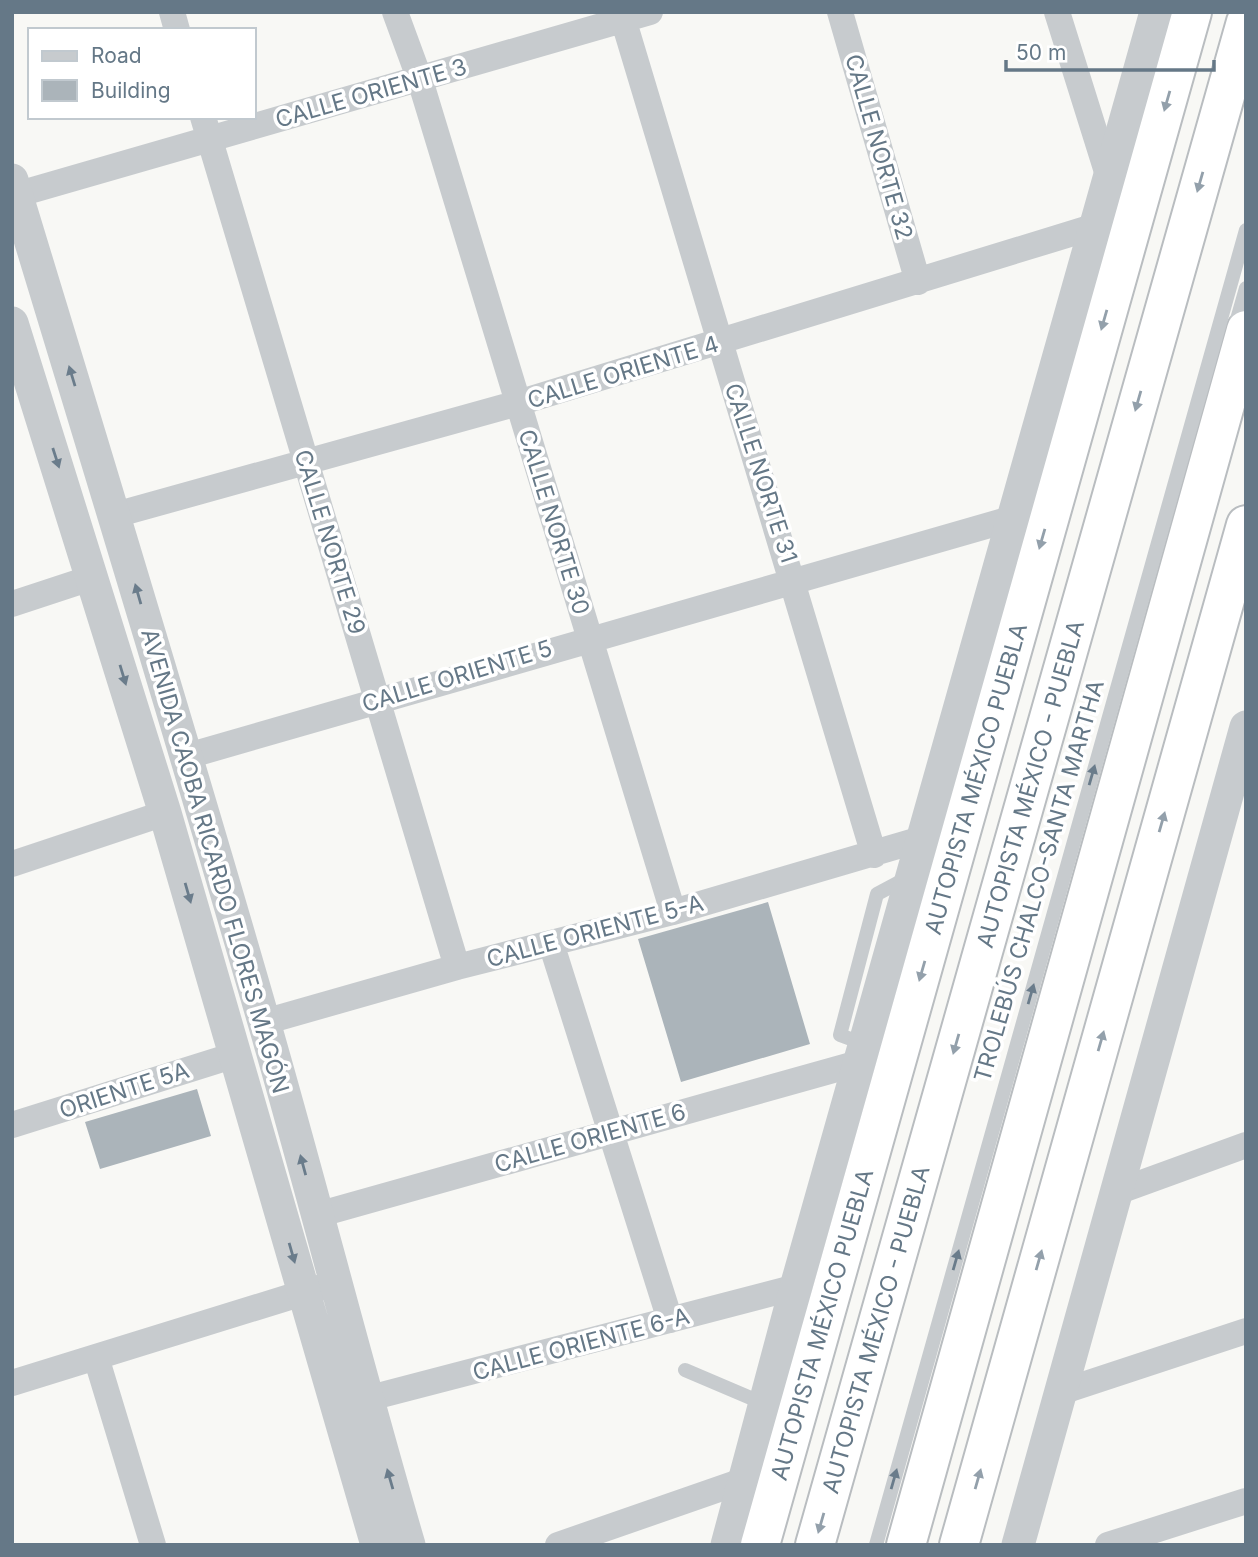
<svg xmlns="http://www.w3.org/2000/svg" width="1258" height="1557" font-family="Inter,sans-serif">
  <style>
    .building { fill: #abb4ba }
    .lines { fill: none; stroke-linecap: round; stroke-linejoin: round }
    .trunk-casing { stroke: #b9bdc0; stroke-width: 42 }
    .motorway-casing { stroke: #b9bdc0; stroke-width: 42 }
    .service { stroke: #c7cbce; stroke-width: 14 }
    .minor { stroke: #c7cbce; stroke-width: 26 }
    .tertiary { stroke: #c7cbce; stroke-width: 33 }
    .trunk { stroke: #fff; stroke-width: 38 }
    .motorway { stroke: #fff; stroke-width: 38 }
    .oneway { fill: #93a0ab }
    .oneway2 { fill: #6a7c8b }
    .labels { text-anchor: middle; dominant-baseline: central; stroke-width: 7; stroke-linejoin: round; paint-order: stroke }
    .street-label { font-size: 23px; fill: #657887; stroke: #fff }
  </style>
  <rect width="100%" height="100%" fill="#f8f8f5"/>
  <path class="building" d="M768,902l42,142 -129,38 -43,-143z
    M197,1089l14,47 -111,33 -15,-47z"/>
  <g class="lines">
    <defs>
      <g id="trunk">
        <path id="s1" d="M760,1545l432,-1533"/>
        <path d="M959,1545l287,-1020"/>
      </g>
      <g id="motorway">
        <path id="s2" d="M815,1545l431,-1523"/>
        <path d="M906,1545l340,-1215"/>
      </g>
    </defs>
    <use href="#trunk" class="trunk-casing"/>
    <use href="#motorway" class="motorway-casing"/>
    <path class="service" d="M1234,330l12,-42
      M867,1045l-27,-10 37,-141 30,-16
      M685,1370l80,34
      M876,1545l370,-1315"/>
    <path class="minor" d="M172,12l5,18
      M395,12l25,68 253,832
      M621,12c84,281 171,561 253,843
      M840,12l78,270
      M1057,12l52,166
      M203,117l254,850
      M12,196l638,-184
      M115,515l403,-112 578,-177 13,4
      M12,604l82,-27
      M184,757l830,-239
      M12,864l153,-51
      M551,943l119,377
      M264,1022l193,-55 216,-55 252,-74
      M12,1125l223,-70
      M1114,1193l132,-48
      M317,1215l545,-153
      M96,1357l57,188
      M12,1383l310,-96
      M1058,1393l188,-62
      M366,1399l430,-112
      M558,1545l187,-65
      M1108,1545l138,-44"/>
    <path class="tertiary" d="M12,180c85,280 171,560 252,842 50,174 94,349 145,523
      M12,323l153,490 212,732
      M727,1545l69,-258 360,-1275
      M1018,1545l228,-818"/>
    <use href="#trunk" class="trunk"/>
    <use href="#motorway" class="motorway"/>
  </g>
  <defs><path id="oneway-solid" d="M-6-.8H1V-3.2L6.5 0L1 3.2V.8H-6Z" transform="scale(1.75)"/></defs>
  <g class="oneway">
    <use href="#oneway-solid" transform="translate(1167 101) rotate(106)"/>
    <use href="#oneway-solid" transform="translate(1200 182) rotate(106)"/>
    <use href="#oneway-solid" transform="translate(1104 320) rotate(106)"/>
    <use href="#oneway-solid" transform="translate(1138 401) rotate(106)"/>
    <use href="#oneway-solid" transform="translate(1042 539) rotate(106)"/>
    <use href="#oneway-solid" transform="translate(1162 822) rotate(-74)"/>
    <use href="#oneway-solid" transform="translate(922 971) rotate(106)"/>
    <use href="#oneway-solid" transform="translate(1101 1041) rotate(-74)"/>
    <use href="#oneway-solid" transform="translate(956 1044) rotate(106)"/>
    <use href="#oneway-solid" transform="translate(1039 1260) rotate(-74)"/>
    <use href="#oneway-solid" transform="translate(978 1479) rotate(-74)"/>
    <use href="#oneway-solid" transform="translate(821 1523) rotate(106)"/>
  </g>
  <g class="oneway2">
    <use href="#oneway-solid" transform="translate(72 376) rotate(-107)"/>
    <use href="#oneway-solid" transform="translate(56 458) rotate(72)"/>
    <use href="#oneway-solid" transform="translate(138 594) rotate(-106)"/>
    <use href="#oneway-solid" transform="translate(123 675) rotate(73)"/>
    <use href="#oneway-solid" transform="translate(1092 775) rotate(-74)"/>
    <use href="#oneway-solid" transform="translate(188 893) rotate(74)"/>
    <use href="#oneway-solid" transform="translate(1031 994) rotate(-74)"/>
    <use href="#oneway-solid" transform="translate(303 1165) rotate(-105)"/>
    <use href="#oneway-solid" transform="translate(292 1253) rotate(74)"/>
    <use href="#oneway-solid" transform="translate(956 1260) rotate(-74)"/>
    <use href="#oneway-solid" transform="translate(390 1479) rotate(-106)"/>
    <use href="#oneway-solid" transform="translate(894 1479) rotate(-74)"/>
  </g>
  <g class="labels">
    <g class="street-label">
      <text transform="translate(371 93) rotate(-16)">CALLE ORIENTE 3</text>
      <text transform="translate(879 147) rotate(74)">CALLE NORTE 32</text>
      <text transform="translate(623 372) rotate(-17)">CALLE ORIENTE 4</text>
      <text transform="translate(761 473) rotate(72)">CALLE NORTE 31</text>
      <text transform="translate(554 522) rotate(73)">CALLE NORTE 30</text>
      <text transform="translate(330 542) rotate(73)">CALLE NORTE 29</text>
      <text transform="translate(457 676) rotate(-17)">CALLE ORIENTE 5</text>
      <text stroke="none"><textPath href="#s1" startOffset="796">AUTOPISTA MÉXICO PUEBLA</textPath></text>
      <text stroke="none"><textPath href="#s2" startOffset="791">AUTOPISTA MÉXICO - PUEBLA</textPath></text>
      <text transform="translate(215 861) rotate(74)">AVENIDA CAOBA RICARDO FLORES MAGÓN</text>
      <text transform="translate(1039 881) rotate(-74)">TROLEBÚS CHALCO-SANTA MARTHA</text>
      <text transform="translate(595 931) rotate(-15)">CALLE ORIENTE 5-A</text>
      <text transform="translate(124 1090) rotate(-18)">ORIENTE 5A</text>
      <text transform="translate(590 1138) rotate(-16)">CALLE ORIENTE 6</text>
      <text stroke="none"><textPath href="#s1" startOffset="229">AUTOPISTA MÉXICO PUEBLA</textPath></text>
      <text stroke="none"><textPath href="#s2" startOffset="224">AUTOPISTA MÉXICO - PUEBLA</textPath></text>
      <text transform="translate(581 1344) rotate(-15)">CALLE ORIENTE 6-A</text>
    </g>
  </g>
  <rect width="1258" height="1557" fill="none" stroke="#657887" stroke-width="28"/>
  <rect x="28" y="28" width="228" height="91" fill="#ffffff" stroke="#c1c9cf" stroke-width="2"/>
  <rect x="42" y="51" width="35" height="10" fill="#c7cbce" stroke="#c1c9cf" stroke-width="2"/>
  <text x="91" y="63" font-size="21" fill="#657887">Road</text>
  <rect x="42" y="80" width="35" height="21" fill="#abb4ba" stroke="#c1c9cf" stroke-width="2"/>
  <text x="91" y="98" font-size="21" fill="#657887">Building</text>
  <path d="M1006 60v10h208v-10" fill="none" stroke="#657887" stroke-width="3.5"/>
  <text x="1016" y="60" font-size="21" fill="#657887" stroke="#ffffff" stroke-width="5" paint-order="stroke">50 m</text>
</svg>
